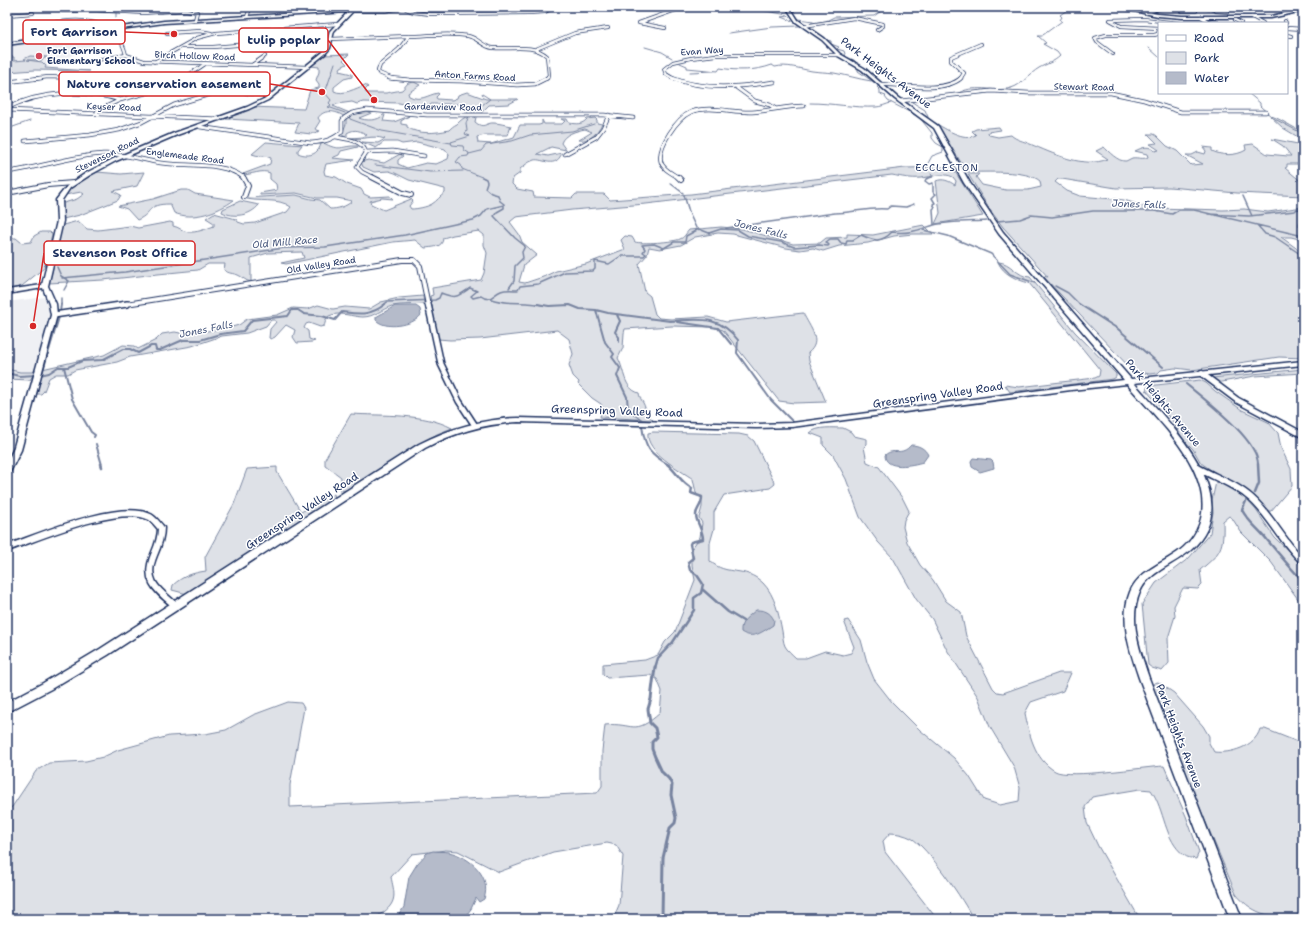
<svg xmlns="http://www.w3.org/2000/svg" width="1310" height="926" font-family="'Shantell Sans',sans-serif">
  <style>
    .built { fill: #eff0f4 }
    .green { fill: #dee1e7; stroke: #7c88a2 }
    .water { fill: #b5bbca; stroke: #77839f }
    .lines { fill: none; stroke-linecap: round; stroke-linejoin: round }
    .stream-far4 { stroke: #77839f; stroke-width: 1 }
    .stream-far3 { stroke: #77839f; stroke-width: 1.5 }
    .stream-far2 { stroke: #77839f; stroke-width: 2 }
    .stream-far1 { stroke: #77839f; stroke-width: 2.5 }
    .stream { stroke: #77839f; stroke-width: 3 }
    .street-far4-casing { stroke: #1b2f5e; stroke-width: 4 }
    .street-far3-casing { stroke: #1b2f5e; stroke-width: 4.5 }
    .street-far2-casing { stroke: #1b2f5e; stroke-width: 6 }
    .street-far1-casing { stroke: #1b2f5e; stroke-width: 8 }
    .street-casing { stroke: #1b2f5e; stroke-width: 9 }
    .secondary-casing { stroke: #1b2f5e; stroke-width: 3 }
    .street-far4 { stroke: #fff; stroke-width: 2.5 }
    .street-far3 { stroke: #fff; stroke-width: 3 }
    .street-far2 { stroke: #fff; stroke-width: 4 }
    .street-far1 { stroke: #fff; stroke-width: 5 }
    .street { stroke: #fff; stroke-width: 6 }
    .secondary { fill: #fff; fill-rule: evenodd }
    .poi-dot { fill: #d1495b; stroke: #fff; stroke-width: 1.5 }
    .labels { text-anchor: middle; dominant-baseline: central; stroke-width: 3; stroke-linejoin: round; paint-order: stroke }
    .far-poi-label { font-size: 9px; font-weight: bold; fill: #1b2f5e; stroke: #fff; text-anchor: start }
    .far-street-label { font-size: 9px; fill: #1b2f5e; stroke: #fff }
    .far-neighbourhood-label { font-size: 10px; letter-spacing: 1px; fill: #1b2f5e; stroke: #fff }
    .far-water-label { font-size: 10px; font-style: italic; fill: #49597e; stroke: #fff }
    .street-label { font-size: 11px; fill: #1b2f5e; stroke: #fff }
    .leader { fill: none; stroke: #d62828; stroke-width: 1.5 }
    .callout-dot { fill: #d62828; stroke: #fff; stroke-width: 1.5 }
    .callout { fill: #fff; stroke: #d62828; stroke-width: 1.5 }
    .callout-label { font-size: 12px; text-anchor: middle; font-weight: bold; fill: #1b2f5e }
  </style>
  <rect width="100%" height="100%" fill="#fff"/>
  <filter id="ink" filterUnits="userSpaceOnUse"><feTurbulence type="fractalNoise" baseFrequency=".025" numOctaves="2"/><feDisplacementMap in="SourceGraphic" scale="8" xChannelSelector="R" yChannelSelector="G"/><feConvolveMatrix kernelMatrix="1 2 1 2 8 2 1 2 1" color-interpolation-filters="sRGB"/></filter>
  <g filter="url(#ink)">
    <path class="built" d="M72,36l35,2 -62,31 -38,-1v-24z
      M45,297l6,11v5l-16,59h-15l-13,-3v-67z"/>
    <path class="green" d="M349,54l-6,6 4,4 -6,3 -2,4 13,3v3l-8,2 -10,8v4c9,5 22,-3 31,-6l3,2 -3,3 1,3h20l16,-3 6,-7 6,-1 6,3 -12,8 1,3c12,6 18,-1 29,-3l1,1 -3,3 1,2 15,1 5,-2 1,-3 9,-3 19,7h32l-9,5 -20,1 -9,9h-13l4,-7 -13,-3h-27l-1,2h-18l-13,-3 -36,-1 -6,2 -5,-2 -15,2 -4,2 19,8 22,-2 -15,6c6,3 20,3 24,-3h2l-2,6 11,1 15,-6 -8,5v3l6,1v2c11,8 29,6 42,3 3,-3 4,-4 8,-6 6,-6 9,-9 19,-7l-1,5c9,8 11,0 19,1 5,0 11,2 17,3l-3,9h-23l-8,2 1,6 13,1 23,-7 6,-12h19l3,-1v-4l2,4h18l3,-3 -4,-2h6l2,4c7,1 13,2 18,-4l8,-1 2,2v3l5,1c-5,8 -11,18 -23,16l13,-8 -7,-3c-9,2 -21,5 -24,14l5,7 -15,-3 -14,7 11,2 14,-3c-7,17 -19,5 -28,7 -6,2 -10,6 -14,9v4l-7,5 -1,6 5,5 16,3 1,5 38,1 4,-4h28l6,6 81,-6 214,-26 47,-1 31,49 -48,8 5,-11 -4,-32c7,-3 13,0 19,4l1,-4 -3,-4c-10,-5 -21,0 -32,1 -10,1 -19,-1 -29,-3l-246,29 -74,6 -56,7 -6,5 9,12 3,8 15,13 -13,10 -5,17 6,1 18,-6 13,-6 30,-7 39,-15 -4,-9 4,-4 7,1 3,5c6,2 39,0 45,-3 4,-1 6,-6 9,-9l32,-3 22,2 50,15 27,-1 6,-5 21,-1v-3l26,1 51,-10 9,9h-20l-19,2 -26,7 -29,3 -16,5 -10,-3 -13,2 -14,-2 -53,-14 -15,-1 -23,4 -14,8 -21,4 -11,-2 -2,8 -8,9 6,28 5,4 5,18 4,4 12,1 37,-2 18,5 77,-9c7,15 20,28 5,40l1,8 17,41 -32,1 -15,-2 -56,-71 -11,-3 -40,-1 -47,3 -1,4 -1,15 -5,10c7,13 5,30 21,35 1,8 8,12 6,20l8,7 -53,-3 2,-10 -1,-3 -9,-6 -14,-14 1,-2 -6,-6 -4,-11 4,-11 -4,-15 -12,-9 -77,9 -30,1 -12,-1 -8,-43 3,-1 -1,-7 49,-8 3,-7 3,-20 -3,-8v-10l-5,-4 -26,4 -10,3c0,10 -11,9 -18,10l-10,-8 -22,2 -107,22 -5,-1 23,-5 -2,-6 -34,1 -17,5v24c-6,-1 -8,-5 -13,-7 -5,-2 -9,-1 -14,-5l1,-6h-17l-10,6 -40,4 -55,6 -54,3 10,-39 1,-13 3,-6 15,-4 9,8 11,1 32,-4 8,2 32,-6 3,1v3c6,1 9,5 15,6 8,1 18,-3 26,-6v-3l-8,-5 8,-5 22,6 2,3 6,2 11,-1 32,-11 4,-5c-13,-10 -33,-4 -48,-9h2l51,-3 15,4 9,1 10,9c7,0 16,-2 22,-8l-15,-3h-20l-21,-5 -36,2v-2l17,-3 -1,-6 -6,-5v-6c-8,-4 -19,2 -28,2l1,-1 27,-10 1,-6c-5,-3 -13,-1 -19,-4l14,-12 36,3 -4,5v3c6,3 15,3 19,-2 3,-2 3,-6 5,-9 19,11 19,3 36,4v1l-17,4 -2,4 -7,3 22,2 -28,4 -2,7 1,4 11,2 11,7 14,5 3,5 6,3 20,-1 3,3 -11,-1 -12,3 1,3 13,6 27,-11 2,2 -4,5 2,3c6,0 16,-2 21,-5 5,-3 8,-8 13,-11v-4l-36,-9 -14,-7 -6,-2 -15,1 -11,-5 -2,-5 7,-2 16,3 16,-9 3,2 -5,4v4l9,4 19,-5 10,1 12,-5 1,-5 -4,-5 -28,-7 -15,2 -5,-2h-13l-8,6 -14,-6 16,1 7,-4c-15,-5 -21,2 -35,-1l13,-1 4,-2c-6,-4 -12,-7 -20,-2v4h-3l-2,-3 4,-10v-6c-8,-7 -22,-10 -28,0l2,3 -5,8 5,2 -9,3 -16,-2 4,-9 -73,-4 25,-12 53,2 6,-19 9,-2v-4l-3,-4 3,-8v-5l-8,-1 13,-11z
      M30,56l17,1 -6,3h-14l15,2 4,4 -1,2 44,3 -54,-1 -28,2v-15h7v4l12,-1 -2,-1z
      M1270,116c6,0 25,13 33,16v8l-20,-12z
      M935,123c11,6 28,18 41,12l-4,-4 4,-2 23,-2 2,3 -13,2 1,3 9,2 13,-2c5,5 13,6 19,9 22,9 53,25 78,15l-12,-8 8,-4c4,4 14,15 22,14 2,-1 4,-2 6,-3 6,-1 11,2 16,-1l-1,-3 -12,-3c8,-4 14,-6 20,0l4,-1 -9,-6 7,-1 -9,-9h6l3,2 10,10 10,5 14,14 12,-1 -17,-9h6l6,-3 7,2 1,-3 -3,-4 9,1v3c10,5 24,5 34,-1l-1,-5 8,-1 14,10 21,2h3l-8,-10 -11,-7 31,6v19h-16v3l-2,1 18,15v13l-66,-3 -68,-6 -53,1 -54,-9h-4l-3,3 12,9 13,5 44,4 19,6 14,2 66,2 21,-1 24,3 35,-5v11l-4,5v3l4,1v13l-12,-3h-10l22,16v105l-24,-1 -87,13 -17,-2 -14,2 -3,3 -9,1 -17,-4 -89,-94 5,1 -45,-50 -13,-17 -22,-36h11l-3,3 6,8 24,5h22l13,-3 -1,-6c-14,-12 -55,-8 -73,-9l-25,-40z
      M97,172l24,2 23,-2 -7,14 -24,5 8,4 -3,5 -38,15 -17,4 -1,-18 2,2 13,-4 7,-5 -3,-2 -16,3 7,-8z
      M181,190h7l7,4 39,6c-16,12 -41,21 -60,13l-4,-9c-25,0 -16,9 -33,16l-10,-11 -9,-3 35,-7z
      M240,201l19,4c-9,11 -25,13 -37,7l1,-3z
      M50,232l2,2 -8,34 -22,18 -15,4v-52h9l6,5 9,-1 3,-6 7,-4z
      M998,262c13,0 19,15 32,15l45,55 41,42v3l-3,2 -103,13 -5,-7 14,2 76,-9 4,-2 1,-6 -71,-87c-12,-3 -26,-9 -31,-21z
      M423,296l1,8c-10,1 -22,0 -32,2 -10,3 -18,11 -29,11 -10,0 -24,-6 -34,-1 -4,2 -3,6 -5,10l-4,1 -11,-4 -3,1 -2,4 4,3 1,8 6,2 -3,1 -15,1 -4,-6 2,-7 -9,-5 -11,12 -4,2 -2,-1 1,-9 6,-7 -1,-2h-4l-5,6 -19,7 -25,3 -30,10 -62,11 -13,5 -42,8 -7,4h-12l-7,4 -5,13 -3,3h-4l5,-25 62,-14 19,-10 11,1 4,3 18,-9 6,-6 13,-2 10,2 43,-6 11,-3 8,-6 30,-4 16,-7 15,1 10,-4 15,4 12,-2 24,2 12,-7 18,-4z
      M7,369l13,3h15l-5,8 -23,-1z
      M1303,369v4l-48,3 -39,7 -4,-5z
      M1200,380l6,3 9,8 27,19 26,12 10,11 3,15 10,21 1,17 -21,25h-6l-35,-28 -29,-20 -8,-14 -11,-11 -8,-15 -28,-33 2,-4z
      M351,414c31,2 73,-1 101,14l-15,6 -91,56 -6,1 1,-14 -16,-12v-6z
      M843,428l8,4 3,4 13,3v5l-3,3 3,15 12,5 24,32 6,12 -5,9 -1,7 4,15 13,23 13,15 13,21 15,11 5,24 27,52 4,4 6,1 56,-20h12l-8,18 -32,11 -6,11c4,20 9,46 30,58 13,8 90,-4 109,-5l22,50 13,36 -3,7c-4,-1 -9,-1 -12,-4 -20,-15 -19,-45 -33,-65l-11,-1 -48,8 -7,10 2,16 11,23 39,68 11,5h-175c-8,-17 -46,-73 -62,-81 -6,-3 -14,-5 -21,-5l-7,8 2,11 52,67h-324l6,-14 4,-49 -7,-11 -9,-2 -54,9 -54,20 -41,-21 -12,-1 -34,4 -21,23c3,15 7,24 -7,35 -5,3 -8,6 -14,7h-363v-110l5,-2 24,-36 13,-8 37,-2 17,-4 15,-7 51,-14 36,-2 21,-4 27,-15 35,-13 13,1 3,5 -14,77v22l307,-14 5,-7v-35l3,-26c29,-3 28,12 55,-12l2,-22 -5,-12 -7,-4 -43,3 -4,-4v-10l42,-4 13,-5 7,-13 10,-10 20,-52 -3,-15v-17l8,-11 2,-14 -3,-5 3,-11v-8l-6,-6 -3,-14c-13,-9 -48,-28 -45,-46l5,-1 86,2 9,2 6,5 21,43 -5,4 -46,7 -10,17v17l-4,14v18c17,16 34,4 53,22 12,12 16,32 19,48 1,5 1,11 3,15 2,4 7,8 11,12h10l19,-7 18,4 8,-2 3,-6 -10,-26 4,-1 13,20 6,22 7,17 18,23 28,28 34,28 15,18 15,24 16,5 19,-4 1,-13 -6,-21 -24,-40 -12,-30 -31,-47 -15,-31 -16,-20 -23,-41 -15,-16 -18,-25 -14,-38 -13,-24 -10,-10v-7l-13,-5c7,-7 24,-5 33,-5z
      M277,467v5l24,40 33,-18 1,5 -148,95 -15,-4 1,-5c10,-9 19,-12 33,-14l-1,-14 29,-53 13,-35z
      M1216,482l8,2 20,13 12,13 19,28 28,27v41l-32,-44 -30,-30 -9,-14 -3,-2 -6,5c1,27 -2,32 -23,49l2,15 -4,4 -15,-1 -9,18 1,10 -7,22 1,25 -7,8 -10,-3 -4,-3 -6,-61 14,-21 33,-25 21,-25 3,-21 -1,-12z
      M1158,682l16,11 29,33 6,10v7l5,9c16,2 41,-5 46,-23h5l38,15v170c-27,6 -49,2 -67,-20l-71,-169 -12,-38 1,-4z"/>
    <path class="water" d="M395,306h21l4,3 1,6c-8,11 -36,15 -45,5v-3z
      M911,445c7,0 14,3 17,10l-5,7c-10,3 -38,9 -38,-7 9,-8 16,2 26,-10z
      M973,458l18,2 2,2 1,6 -14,4 -8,-5 -1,-6z
      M756,610c9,0 14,2 18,10l-1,5c-11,7 -20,15 -32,7 -1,-11 7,-15 15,-22z
      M433,851c5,1 11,0 16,1 21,5 43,24 35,47l-5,3 -3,-4 -5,11 -8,10h-67l8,-12 5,-30 8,-13 10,-11z"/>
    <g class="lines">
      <path class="stream-far4" d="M744,7l44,8 1,1 -7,1 13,5 27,18
        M792,7l1,5 6,7 14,2
        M119,9l5,-2
        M201,10l4,-3
        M615,10l10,-3
        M116,13v4
        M804,24l22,-3 8,-4 40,-1 13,-9
        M808,27l19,12
        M729,33l43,-6 27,-1
        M1043,35l19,-14 -2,-1 2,-3 -2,-2 7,-5 -3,-3
        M826,40l5,1v3l8,3 -2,2 7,2 2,6 8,3 5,6
        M645,47l17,5 10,6
        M1149,48l10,9
        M335,63l-10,30 6,7 -2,3 2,2 -3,2 17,6
        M680,63l7,3v2l31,3 2,-3c17,3 36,3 52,-3l3,2c12,-3 25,2 37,4 7,1 14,1 22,2 12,2 24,6 37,8
        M858,67v4l21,15 -2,1 3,3v4l6,2 -1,1 3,4 31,16 13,16v5l4,5 7,4v5l-11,4 -5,9 2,4
        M690,72l24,-1
        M1248,93l12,10v3l13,12 30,16
        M957,94c16,-11 37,-1 54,-6 11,-3 18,-14 28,-20 7,-4 15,-6 21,-12l-3,-4 -14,-8 3,-1 -8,-7h4
        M909,100l2,-2 11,-1
        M912,102l13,8 3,7
        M810,103c22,0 44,5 66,4 5,0 10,-3 15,-4
        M473,112l17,-13 -8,-5
        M349,116l1,3 32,12 69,12
        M469,116l-3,7 1,8 -2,3 5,2 -19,6 1,3 11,1 1,4 5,3 -1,3 -8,1 -4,5 5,3 1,4 22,9
        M7,131l6,-4 17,-6
        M469,154l12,-3 5,-6 26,-4 18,-6 42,-4 22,-7
        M375,165l55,7 33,-1
        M928,178l5,-1 -2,-3"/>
      <path class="stream-far3" d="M482,177l4,2 1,3 -2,6 6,5 7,2 2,6 4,3v4l-7,4 -3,4 21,22 10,8 -3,6 1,6 -8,8 -1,15 -5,7
        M932,177l-6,2 -1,2 4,3 4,-1v9l3,2 -4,4 3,5 -2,1 2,3 -2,2 1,16
        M670,183l13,10
        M684,195l6,20 7,15
        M1243,196l9,20
        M1208,214l41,2 46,-5 2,-2 6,1
        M997,221l23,-2 11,-4 21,2 41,-6h61l18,3 7,-4h15l109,26
        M1257,225l8,9 10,3 28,19
        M726,228l109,-15c17,0 35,-6 52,-4l4,-3 15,1 8,-3
        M923,230l25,6 43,18 19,20 25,9
        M57,267l4,9 8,5 -5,9
        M62,278l63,-6 159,-24 41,-1 80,-12 68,-15 8,-4 6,-7 17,-4
        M1055,286l13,7 12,12
        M491,299c16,6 34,2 51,6
        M61,305v-7
        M384,305l3,-3 48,-2 4,-2 2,-5c15,6 16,4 29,-5l7,3 -6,5 2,2 8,-2c9,7 12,-2 20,-5 5,-2 12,-1 17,-1l2,-4 18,-2 27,-12 28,-1 2,-2v-8l14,3 12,-8h23l2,-2 -3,-2 2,-3 -3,-4 12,-1 10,4 10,-6h11l1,-6 13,-7 10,4 12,-4 17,1 10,6 33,6 13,5 25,-2 9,1 1,-1 -3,-3 4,-3h8l3,4 5,1 1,-4h6l8,-5c13,6 20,8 31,-3 18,2 26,-2 42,-7 16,-4 37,-3 53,-4"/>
      <path class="stream-far2" d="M537,304l12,2 21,-1 10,4 16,1 9,32 9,12 -2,3 8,11 -3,8 10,21 1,13 14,10
        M1079,304l39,25 45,38
        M596,310l12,3 62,8
        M60,312l1,-8
        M617,315l3,6 -5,11 4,5v4
        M669,321c29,-1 49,-7 69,19l-1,13 34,47 22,22
        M677,322l41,6 13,16
        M64,367l8,32 19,33 4,3 -1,2
        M7,373l12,3 17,-1
        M42,374l17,-57
        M40,375l9,-2 9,-6h10l14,-6 20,-1 21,-11h7l8,4 13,-7h4l1,4h4l23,-10h17l20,-6 23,-3 9,-11 36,-4 4,-6h6l6,4 18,2 13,4 7,-8c17,2 29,4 43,-8
        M1186,384c19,16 73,56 72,81
        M642,426c3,22 8,28 27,39
        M96,444l6,21"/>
      <path class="stream-far1" d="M101,464l1,3
        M1255,493l4,-10 -1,-19
        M1247,499l-5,11c6,12 18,20 26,31 12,14 22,27 35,40
        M702,589l26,23 15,9
        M655,668l3,-10 15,-16 21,-32v-12l7,-5 2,-9 -6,-9 -7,-5 -2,-8 5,-4 -3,-14 1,-2 12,-3c0,-9 -7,-17 -7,-24 0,-6 6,-9 6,-18l-11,-4 1,-5c-10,-4 -16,-17 -25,-24"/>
      <path class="stream" d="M655,667l-4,32 -3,10 2,14 5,5 2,9 -5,5v7l3,8 7,15 7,7 3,6 -1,10 5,23 -1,5 -5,5 -7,30 -1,61"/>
      <defs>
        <path id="street-far4" d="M246,7l3,4 -2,6
          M299,7l7,3v3
          M554,7l32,2
          M754,7h34
          M1141,7l13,3
          M1200,7l17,3
          M404,8l9,4 17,2 99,-1 16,-1 9,-5
          M1218,10l10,2 -12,-1z
          M62,11l30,-1 52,3 41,-3 12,2 -2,8
          M350,11h34l24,-4
          M1181,11h15l-7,-4
          M1146,13l15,-5 31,-1
          M7,15l26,-2
          M1201,17l10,6
          M1252,17l11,6
          M1235,20l6,3
          M1285,21l1,2
          M33,26c25,-4 54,-11 77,3
          M804,26l50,-8 29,6v2l-6,4
          M665,28l-26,-5 45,-16
          M1159,28l-38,-2 -11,-6 34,-1 34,4
          M1287,28l16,1
          M96,32c17,10 24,-2 30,23l18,6 164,6
          M167,33l33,-2 11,2
          M1287,35l4,1
          M409,36c19,0 40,-4 59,0 10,2 15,11 25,12 18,2 39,-5 54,8l2,19 -3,4
          M330,39l79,-3
          M182,47h31l61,-5
          M536,49l39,-16 33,-5
          M1113,54l-16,-12 -2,-4 11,-3h48l4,-1 1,-4
          M85,62l41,-7
          M154,62l43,-24 19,-5 122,-9
          M252,65l13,-9
          M33,79l15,-2 49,2
          M183,79l22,-15
          M393,79l-14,-6 -1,-2 2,-6 19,-16 10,-13
          M674,79l-8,-5 -2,-5 9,-7 18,-4 25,-3h123
          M960,79l4,-6 -13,-12v-4l30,-13"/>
        <path id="street-far3" d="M70,78l138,5 14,2 26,8 24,2
          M389,78l21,2 51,1 56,4 18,-1 12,-6
          M672,78c33,13 67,9 102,4
          M7,82l34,-4
          M880,84c20,1 65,9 81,-6
          M737,88l18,13 15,4 6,4
          M900,101l91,-10 37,2h83l33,7 37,12h85
          M7,108c34,-17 77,-19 113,-8
          M7,110l213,9
          M97,111l23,-11 52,-14 12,-8
          M200,127l111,16c12,-1 23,-3 31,-12v-10l2,-3 8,-5 15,-3 60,5h177l29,3
          M336,137c11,2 27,3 30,16l-9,14 5,5 12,6
          M25,141l65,-6 29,-5 23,-8 32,-17 57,-17
          M366,152l27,-1 31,5
          M565,154l31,-17 7,-9 6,-13
          M7,172c32,-4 64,-16 96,-18 20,-1 39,6 58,9 24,4 63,-2 83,15
          M679,178c-5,-4 -16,-8 -18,-16 -4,-15 16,-44 30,-50 19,-7 42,1 61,0 18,-1 34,-6 52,-6"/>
        <path id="street-far2" d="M243,177l5,9 -4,11
          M372,177l31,16 8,2
          M678,177l3,3
          M7,193l41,-8 25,-2
          M120,305l282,-45h12l6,6 8,39"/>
        <path id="street-far1" d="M428,304l13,60 18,37 15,23
          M54,315l73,-11
          M1201,373l36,27 66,35"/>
        <path id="street" d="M1198,468c18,10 39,17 54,31 20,18 31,44 51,62
          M7,548c32,-11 111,-46 143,-31 4,2 8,8 11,11 0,10 -3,18 -7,27 -11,26 3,35 22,51"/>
        <path id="secondary" d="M353,7h4l-23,24 -4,17 -5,6 -57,46 -19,9 -72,26 -61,26 -26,14 -20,13 -8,12 1,21 -15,65 8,18 1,11 -36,135 -11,22 -3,1v-11l6,-12 38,-135 -2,-11 -6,-16 -36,6v-4l35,-5 15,-64 -1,-21 11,-14 19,-13 27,-14 61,-26 73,-26 19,-9 57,-46 3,-4 4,-17 18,-19 -184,11 -157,22v-2l157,-22 186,-11z
          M786,7h4l8,13 26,18 16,16 24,14 33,29 41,29 32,57 33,49 128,147 172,-18v4l-169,18c35,40 115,115 57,167 -16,14 -43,22 -51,42 -12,28 0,59 9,86l93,241h-12l-91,-241c-9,-27 -20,-58 -9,-86 9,-21 30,-27 48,-40 29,-22 30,-53 15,-84 -15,-31 -44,-58 -66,-84l-56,6 -279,37 -36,1 -238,-6c-34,2 -63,10 -93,26l-317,207 -57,34 -44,23v-10l36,-19 57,-34 319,-205c32,-16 64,-25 99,-26l238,6 36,-1 279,-37 53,-6 -125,-146 -35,-51 -30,-55 -39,-29 -33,-29 -24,-14 -16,-16 -26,-18z
          M1114,7h7l37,7 24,2h89l32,-7v2l-32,7h-89l-24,-2z"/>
      </defs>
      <use href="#street-far4" class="street-far4-casing"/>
      <use href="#street-far3" class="street-far3-casing"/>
      <use href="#street-far2" class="street-far2-casing"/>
      <use href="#street-far1" class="street-far1-casing"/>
      <use href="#street" class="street-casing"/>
      <use href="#secondary" class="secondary-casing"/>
      <use href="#street-far4" class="street-far4"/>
      <use href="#street-far3" class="street-far3"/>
      <use href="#street-far2" class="street-far2"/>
      <use href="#street-far1" class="street-far1"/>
      <use href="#street" class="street"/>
      <use href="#secondary" class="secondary"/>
    </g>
  </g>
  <circle class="poi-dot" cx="39" cy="56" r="4"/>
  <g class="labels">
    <g class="far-poi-label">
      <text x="47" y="51">Fort Garrison<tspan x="47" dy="10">Elementary School</tspan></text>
    </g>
    <g class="far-street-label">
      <text transform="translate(702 51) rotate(-4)">Evan Way</text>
      <text transform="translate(195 56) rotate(2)">Birch Hollow Road</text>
      <text transform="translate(475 76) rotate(3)">Anton Farms Road</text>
      <text transform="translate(1084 87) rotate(1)">Stewart Road</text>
      <text transform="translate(114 107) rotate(2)">Keyser Road</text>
      <text transform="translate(443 107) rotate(1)">Gardenview Road</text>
      <text transform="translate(107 155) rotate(-26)">Stevenson Road</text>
      <text transform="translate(185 156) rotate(7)">Englemeade Road</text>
      <text transform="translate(321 265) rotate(-9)">Old Valley Road</text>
    </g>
    <g class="far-neighbourhood-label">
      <text x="947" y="167">ECCLESTON</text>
    </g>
    <g class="far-water-label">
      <text transform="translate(1139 204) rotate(2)">Jones Falls</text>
      <text transform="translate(761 229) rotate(14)">Jones Falls</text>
      <text transform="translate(285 242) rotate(-5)">Old Mill Race</text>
      <text transform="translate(206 329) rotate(-11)">Jones Falls</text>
    </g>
    <g class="street-label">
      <text transform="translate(886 73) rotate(37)">Park Heights Avenue</text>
      <text transform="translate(938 395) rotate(-8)">Greenspring Valley Road</text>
      <text transform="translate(1163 403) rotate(50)">Park Heights Avenue</text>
      <text transform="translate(617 411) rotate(2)">Greenspring Valley Road</text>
      <text transform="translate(302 511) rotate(-33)">Greenspring Valley Road</text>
      <text transform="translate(1179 736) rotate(69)">Park Heights Avenue</text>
    </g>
  </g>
  <path class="leader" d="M174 34L125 32M374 100L328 40M322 92L270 84M33 326L44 253"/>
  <g class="callout-dot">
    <circle cx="174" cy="34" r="4"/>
    <circle cx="374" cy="100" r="4"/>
    <circle cx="322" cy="92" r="4"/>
    <circle cx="33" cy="326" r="4"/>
  </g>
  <g class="callout">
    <rect x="23" y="20" width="102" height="24" rx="4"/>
    <rect x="239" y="28" width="89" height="24" rx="4"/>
    <rect x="59" y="72" width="211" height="24" rx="4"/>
    <rect x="44" y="241" width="151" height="24" rx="4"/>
  </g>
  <g class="callout-label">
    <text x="74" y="36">Fort Garrison</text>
    <text x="284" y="44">tulip poplar</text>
    <text x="164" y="88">Nature conservation easement</text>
    <text x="120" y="257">Stevenson Post Office</text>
  </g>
  <rect width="1310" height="926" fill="none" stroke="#fff" stroke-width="24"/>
  <rect x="12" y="12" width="1286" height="902" fill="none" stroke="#1b2f5e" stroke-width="1.5" filter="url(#ink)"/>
  <rect x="1158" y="22" width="130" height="72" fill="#ffffff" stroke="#a4acbf"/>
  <rect x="1166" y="35" width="20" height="6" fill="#ffffff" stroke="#a4acbf"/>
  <text x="1194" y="42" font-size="12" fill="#1b2f5e">Road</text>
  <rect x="1166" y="52" width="20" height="12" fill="#dee1e7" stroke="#a4acbf"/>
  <text x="1194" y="62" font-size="12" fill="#1b2f5e">Park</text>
  <rect x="1166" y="72" width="20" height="12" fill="#b5bbca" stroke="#a4acbf"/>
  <text x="1194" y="82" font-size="12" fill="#1b2f5e">Water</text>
</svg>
